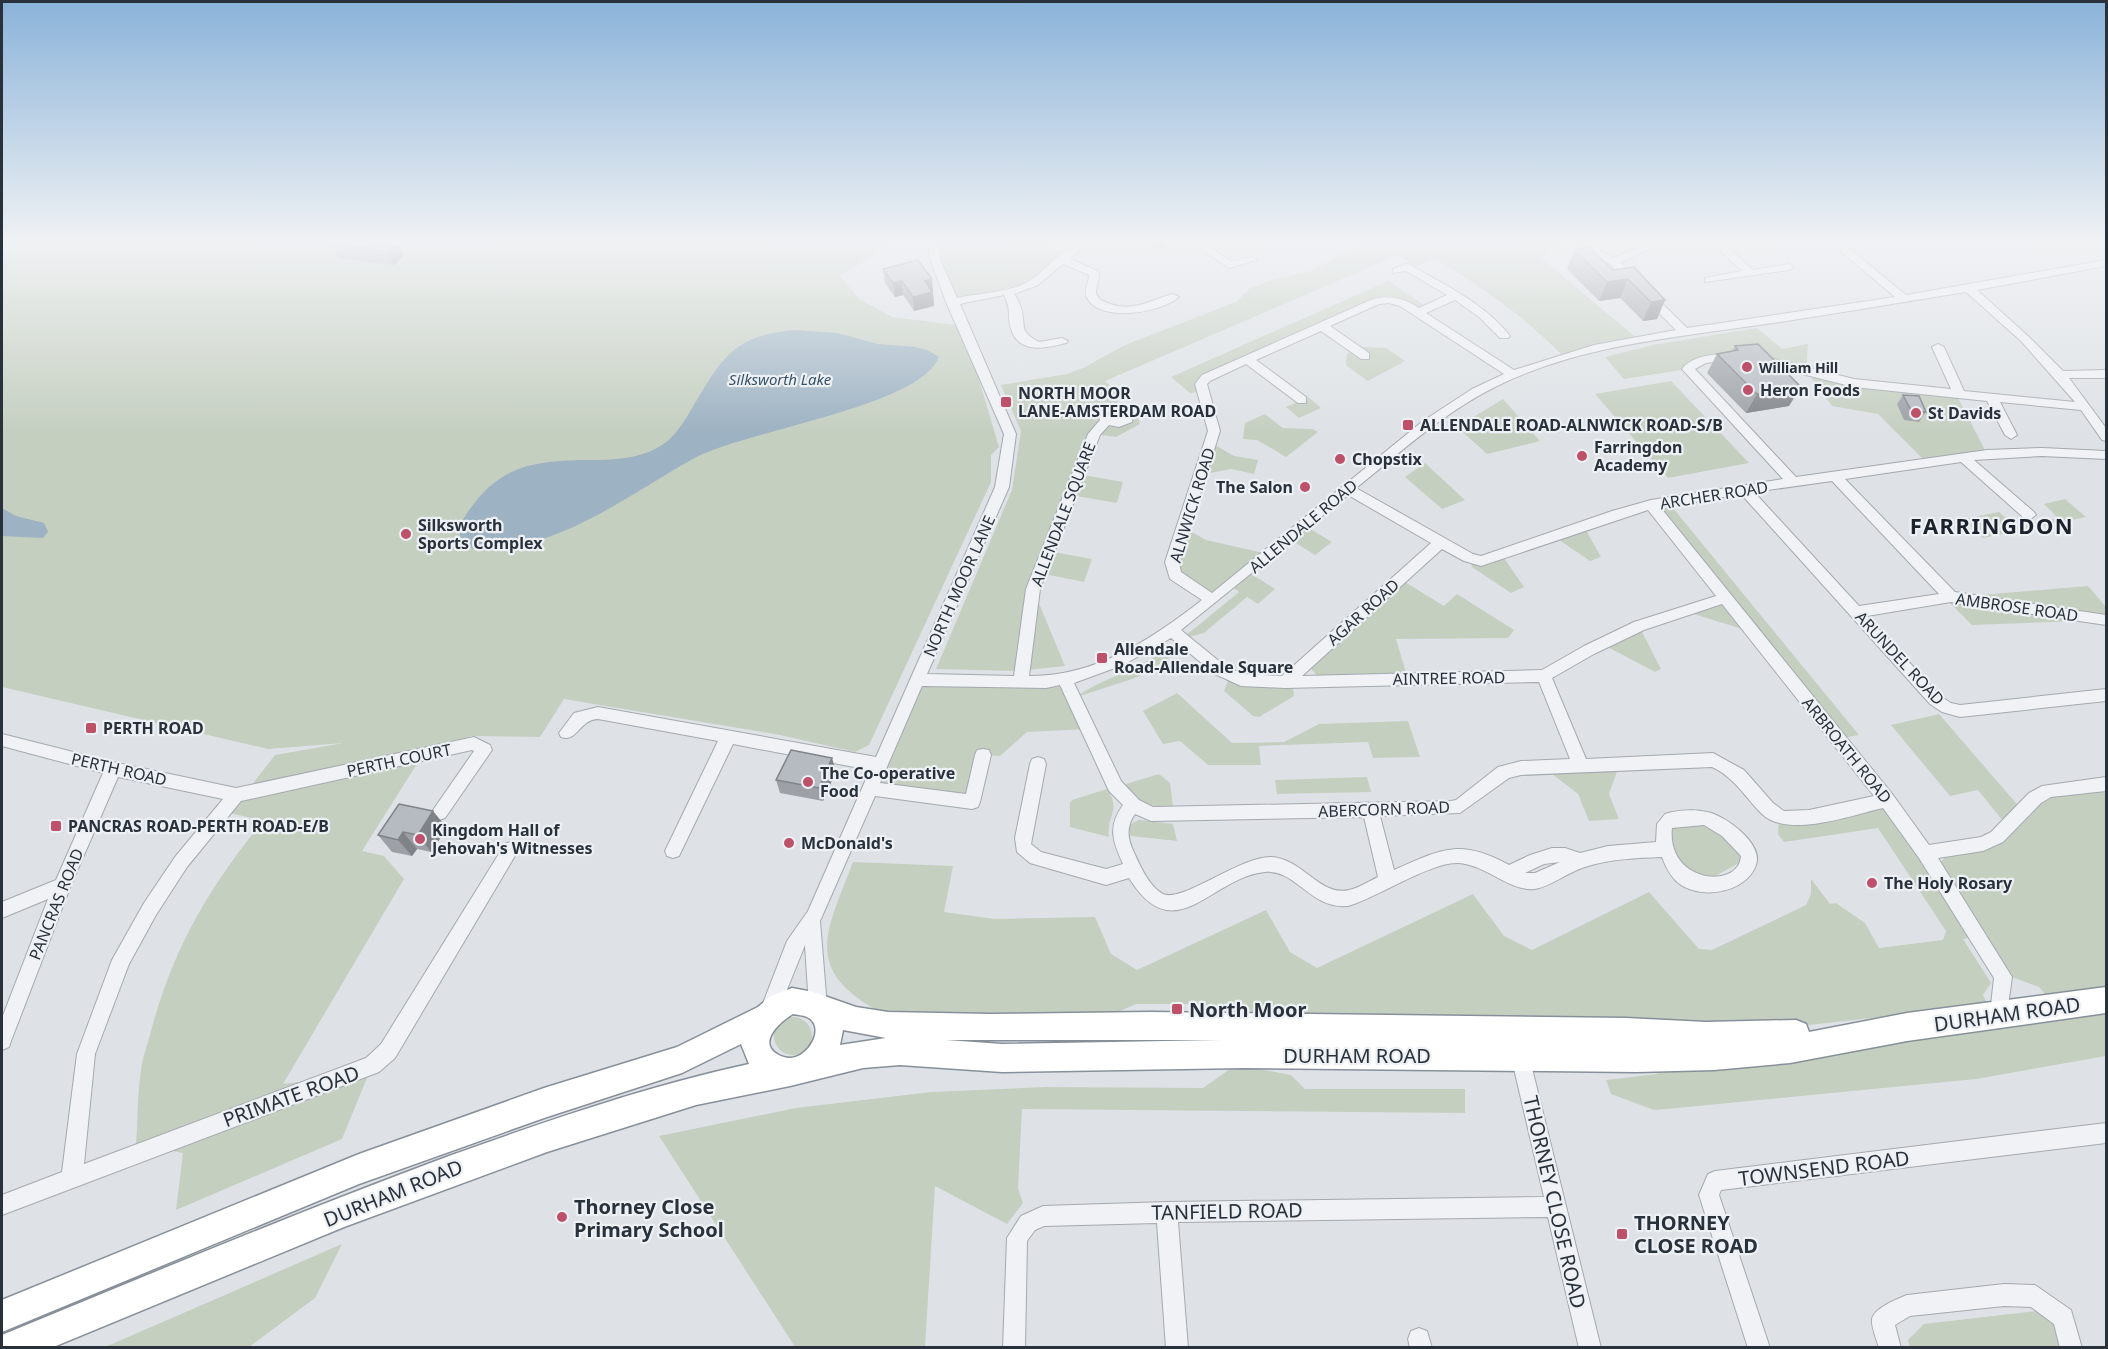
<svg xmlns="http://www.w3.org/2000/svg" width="2108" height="1349" font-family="'Noto Sans',sans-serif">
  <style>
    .green { fill: #c5cfc0 }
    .water { fill: #9db2c2 }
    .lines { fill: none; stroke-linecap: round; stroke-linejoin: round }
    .minor-casing { stroke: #a4a9af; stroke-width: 2 }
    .highway-casing { stroke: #87909a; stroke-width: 3 }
    .minor { fill: #f0f2f5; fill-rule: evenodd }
    .highway { fill: #fff; fill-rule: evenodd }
    .wall { fill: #9da1a7 }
    .shaded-wall { fill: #7f8388 }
    .building { fill: #b6bbc2; stroke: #7f8388; stroke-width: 1.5 }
    .poi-dot { fill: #bd5169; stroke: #edf0f4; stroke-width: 2 }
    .labels { text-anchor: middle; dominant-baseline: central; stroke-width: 4.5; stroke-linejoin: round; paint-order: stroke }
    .far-poi-label { font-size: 14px; font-weight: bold; fill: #29313b; stroke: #edf0f4; text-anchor: start }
    .far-water-label { font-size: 15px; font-style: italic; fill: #38526a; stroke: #edf0f4 }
    .poi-label { font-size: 16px; font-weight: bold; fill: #29313b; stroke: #edf0f4; text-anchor: start }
    .street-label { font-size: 16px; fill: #29313b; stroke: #edf0f4 }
    .near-poi-label { font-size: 20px; font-weight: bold; fill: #29313b; stroke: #edf0f4; text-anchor: start }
    .near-street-label { font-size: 20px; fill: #29313b; stroke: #edf0f4 }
    .district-label { font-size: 22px; font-weight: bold; letter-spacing: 1.5px; fill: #1b222b; stroke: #edf0f4 }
  </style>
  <rect width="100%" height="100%" fill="#dee2e6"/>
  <path class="green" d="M2,244h890l-52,32 19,23 33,18 71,9 36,121 -8,8v27l-122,263 -14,7 -75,-17 -216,-36 -24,38 -68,-1 -45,12 -65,103 22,5 20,23 -121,205 86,-11 -27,66 -166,71 7,-57 -47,-9c2,-24 1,-49 5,-73 1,-14 7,-27 10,-40 22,-83 58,-144 112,-210l-33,-8 45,-58 69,-12 -76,6 -266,-62z
    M933,244h109l26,10 -47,35 -69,13z
    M1363,244h203l-26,13 99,83 -76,16c-38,-39 -82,-70 -128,-97l-20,8 -17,-12 -293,126 15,14 -3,9 20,9 3,11 -24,13 -22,-3 -16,40 45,8 -6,21 -47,-8 -22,56 44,8 -8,23 -45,-9 -6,16 32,77 -47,5 -82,-2 76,-179 9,-59 -20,-46 66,-11 18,-7 40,-22 111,-43 13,-13 23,-9 39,-9z
    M1388,281l41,27 -10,4 -15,-9 -27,-2 -171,77 -5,14 -11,1 -19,-16z
    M1757,328l25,21 26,-5 -2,27 48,12 102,11 31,60 -60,9 -49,-49 -46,-8 -26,-35 -37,-9h-69l-12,7 -64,10 -19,-22 48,-12z
    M1363,347l23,1 19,13 -37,20 -22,-16 1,-11z
    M1671,381l78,82 -81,15 -73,-84z
    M1308,397l13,11 -22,10 -13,-11z
    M1503,399l37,42 -53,13 -30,-27z
    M1265,414l18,14 29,1 6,3 -32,25 -29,-17 -14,-1 2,-16z
    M1210,442l24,14 24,4 -4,14 -23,-5 -31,6z
    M1425,463l40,37 -23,9 -37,-32z
    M2065,499l21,18 -103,21 -20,-19 36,-7 17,15 42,-9 -14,-14z
    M1668,502l191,233 -21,4 -86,-107 -68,-21 40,-13 -73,-93z
    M1304,525l28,17 -17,13 -27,-17z
    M1583,525l18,32 -11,4 -38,-26z
    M1183,527l23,13 62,14 -20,18 27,17 -17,15 -11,-7 -43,36 -23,6 -13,20 -30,18 -64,21 14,31 -61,3 -27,24 -17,-1 -11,47 -102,-13 48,-109h147l9,18c26,-18 56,-26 83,-43 29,-18 55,-41 82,-63l-9,-7 -18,15 -37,-25z
    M1502,555l22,32 -13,6 -39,-26 -3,-9z
    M1400,579l44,27 13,-12 57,36 -6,8 -112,1 12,40 -86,2 -16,-18z
    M2088,586l18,21v13l-134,5 -27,-27z
    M1639,626l22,43 -6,3 -53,-28z
    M1230,676l62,5 2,15 -35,21 -6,-1 -29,-25z
    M1177,693l55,50 52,-1 35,-18 89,-3 12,36 -47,1 -5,-16 -109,4 2,19h-53l-28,-24 -17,3 -20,-33z
    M1939,714l83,96 26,-19 58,-7v203l-58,10 -9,-10 -30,-11 -69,-107 1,-7 5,-6 61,-30 -29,-36 -28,6 -59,-71z
    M1620,763l-11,31 10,25 -30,2 -11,-27 -35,-27z
    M1159,774l11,9 3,24c-17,2 -40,-6 -47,-23z
    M1367,777l4,15 -94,2 -2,-14z
    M1107,789c15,21 -1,27 2,48l-39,-10v-24l2,-3z
    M1887,800l90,136 -14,3 28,44 -8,12 5,10 -206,23 -551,-8 -38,-16h-57l-32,14 -224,-6c-79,-43 -53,-81 -27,-150l100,4 -9,46 51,7 100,-2 16,37 26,16 129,-60 24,42 27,16 156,-74 31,42 28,14 117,-58 50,57 13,1 94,-45 5,-11v-15l19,25 6,-1 29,20 14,25 64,-8 3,-9 -68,-103 -94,14 -6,-8 1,-17z
    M1140,820l33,4 4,17 -46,-5c-5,-9 0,-14 9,-16z
    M1709,822l32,33 -2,8 -31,17 -22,-8 -19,-36 3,-8z
    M2106,1012v44l-130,23 -309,30 -13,1 -43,-16 -5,-14 51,-6 -3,-8 198,-20z
    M774 1036a19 19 0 1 1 38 0a19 19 0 1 1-38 0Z
    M1230,1069h29l32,6 14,14h160v24l-443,-4 -4,79 5,15 -16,21 -72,-38 -10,161h-130l-136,-211 137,-28 135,-16 115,-5 157,1z
    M342,1244l-27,54 -66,49h-144z
    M2036,1311l22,17 2,19 -150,1 -2,-8 16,-16z"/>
  <path class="water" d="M795,330l42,3 41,11 37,3 12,3 12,7c-20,51 -196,73 -248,103 -62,35 -111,74 -183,88 -22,4 -45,7 -50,-20 35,-62 70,-68 137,-68 20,0 44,-2 62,-12 14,-7 23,-20 31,-33 31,-51 41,-80 107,-85z
    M2,508l14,8 28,7 4,9 -5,6 -41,-2z"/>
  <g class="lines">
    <defs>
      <path id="minor" d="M928,244h10l2,15 17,39c23,-5 53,-5 72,-17 20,-12 34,-37 57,-37l-16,15 28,12c4,9 -6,19 0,26 2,4 8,5 12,7 25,8 40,-4 63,-10l6,3c-18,16 -79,26 -92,1 -4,-8 2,-15 2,-23l-26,-11 -25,21 -24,9c3,4 6,9 7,14 6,19 -4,22 18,34l23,-4 6,3 -2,2c-19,5 -47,12 -55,-14 -4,-13 1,-18 -7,-34l-44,9 56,130 -7,53 -82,187 87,2 12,-87 62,-155 12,-14 -3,-9 16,-9 20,9 -1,11 -13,5 -10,-2 -9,10 -60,154 -11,87c66,1 123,-37 173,-76l-32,-21 -5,-17 43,-131 -13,-47 7,-9 171,-76c17,-4 31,-1 46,9l28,-13 -41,-24 -13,2v-4l13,-5 4,1c35,20 74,38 100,71l-2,2h-8l-21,-21 -24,-17 -29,13 88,57 80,-25 82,-15 -66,-66 -33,-20h13l24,14 31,-14h14l-38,19 66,65 208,-31 -63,-53h12l62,51 200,-35v6l-129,24 52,47 34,34 43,-1v8h-37l37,50v13l-4,-1 -21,-30 -81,-8 17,33 -6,4 -6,-4 -18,-34 -133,-14 -100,-25 -2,-3 6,-4 96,24 97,10 -19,-42 6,-3 6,3 20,44 111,11 -54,-61 -55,-49c-69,11 -138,23 -207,33 -89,13 -182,21 -264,62 -52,26 -94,65 -139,101l117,66 8,2 131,-45 39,-11 132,-21 -101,-110c12,-15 34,-14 52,-17l4,1v6l-32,4 -11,6 101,108 191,-27 55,-2 64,3v8l-64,-3 -68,4 60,52 2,3 -7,5 -5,-2 -63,-56 -116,17 110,113 151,23v10l-155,-23 -84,14 73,80 11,7 9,2 146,-16v12l-146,16 -18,-5 -12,-8 -189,-210 -80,14 232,287 36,50 52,-8 10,-5 38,-39 13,-7 64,-9v14l-55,6 -10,6 -38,39 -20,9 -45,7 74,119 -6,43 -7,3 -7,-3 -2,-6 4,-36 -75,-120 -36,-50c-31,7 -95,31 -121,6 -17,-17 -28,-37 -50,-47l-191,8 -12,3 -49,35 -80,3 14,54c48,-21 66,-32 115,-5l21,-10 22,-7h13l15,5 28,-7 48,-4 1,-18 8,-10c11,-4 30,-5 42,-2 18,3 57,32 49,53 -10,29 -59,36 -80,16 -7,-7 -11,-16 -14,-24 -26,1 -52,2 -77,10 -17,5 -33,19 -50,22 -25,3 -48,-24 -77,-26 -25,-2 -82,35 -110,43 -39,3 -51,-37 -83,-34 -54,5 -90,80 -136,6l-23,7 -76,-22 -13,-11 -2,-14 15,-74 2,-5 6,-2 6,2 2,5 -15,80 10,8 65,17 17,-5c-10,-22 -16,-37 0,-59l-14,-14 -49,-106 -14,3 -124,-2 -42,97 86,11 9,-39 2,-5 6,-1 6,1 2,5 -11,47 -2,5 -6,2 -97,-13 -55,125 7,86 -2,6 -7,3 -7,-3 -2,-6 -4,-62 -29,72 -7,3 -7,-3 -2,-6 27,-70 21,-30 62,-141 -137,-26 -54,112 -6,2 -6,-2 -2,-5 53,-110 -120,-22c-19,1 -21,24 -37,18l-2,-4 15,-20 24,-6 278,50 119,-270 9,-53 -58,-132 -16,-43zM1389,303l11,3 104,68 -32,15 -49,32 -211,172 -31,-21 -2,-10 41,-131 -13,-47 3,-3 36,-17 52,39h8v-6l-50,-37 65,-29 40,28h8v-6l-39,-27 49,-22zM1114,411l7,2 1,4 -12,1 -2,-5zM1832,481l107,113 -80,12 -105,-114zM1348,495l83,48 -149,133 -39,-2 -18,-8 -44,-36zM1648,510l68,86 -82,26 -50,24 -42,24 -240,6 140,-127 22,12 17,5zM1722,604l152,192 -65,14 -25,1 -11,-8 -29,-33 -31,-17 -127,6 -34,-81 42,-24 50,-24zM1171,638l44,36 26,12 44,2 254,-6 31,77 -49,2 -23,6 -42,33 -5,1 -298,6 -14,-7 -18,-19 -47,-98 49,-18zM1135,814l16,7 213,-4 14,60c-9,4 -19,11 -29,13 -29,7 -47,-32 -78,-33 -30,-1 -89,46 -108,37 -15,-8 -24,-31 -31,-46 -5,-12 -5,-23 3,-34zM1704,825l18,11 19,20c-2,34 -75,27 -69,-28zM1560,862l-25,11h-10l19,-9z
        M1193,244h12l26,17 21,-4 5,3 -28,8z
        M1713,244h11l29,26 36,-6 5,3 -5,3 -84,12v-4l37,-7z
        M2,734l111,28 123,26 238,-51 16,8 2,5 -47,68 -6,2 -6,-2 -2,-5 43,-62 -2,-1 -231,51 -54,66 -31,48 -27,49 -34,90 -11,110 282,-106 15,-14 124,-200 6,-2 6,2 2,5 -124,209 -16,14 -377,143v-20l60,-23 15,-118 35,-94 32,-57 31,-46 48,-58 -105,-22 -47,108 -60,156 -2,6 -7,3v-32l46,-119 -46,19v-16l54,-22 47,-107 -101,-27z
        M1520,1047l7,2 2,7 72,292h-22l-31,-131 -370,5 10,126h-22l-9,-125 -113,3 -9,4 -8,11 -2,107h-22l4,-110 14,-22 22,-10 124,-4 377,-5 -33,-141 2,-7z
        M2106,1123v20l-385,47 -2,5 51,153h-22l-49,-153 9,-21 7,-3z
        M2004,1284l31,1 36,25 11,38h-22l-6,-24 -23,-17 -27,-1 -94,10 -15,9 6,23h-22c-2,-8 -8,-21 -7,-29 2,-11 25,-20 35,-24z
        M1419,1328l8,3 5,17h-22l-2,-9 3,-8z"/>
      <path id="highway" d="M2106,987v26l-199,28 -117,22 -76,7 -78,2 -393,-4 -241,4 -102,-7 -37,3 -73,18 -94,19 -149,47 -203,75 -293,121h-49v-13c148,-61 296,-123 447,-179 98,-35 198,-70 300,-92l-8,-20 -59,29 -138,45 -185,66 -357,148v-32l357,-146 185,-66 133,-41 81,-40 13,-11 21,-8 21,4 43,15 32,5 102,2 160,-2 476,6 80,4 90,-2 10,4 3,8 98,-19zM793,1014c4,1 10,1 14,3 20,10 1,41 -17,41 -4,0 -10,-2 -13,-4 -20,-12 4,-33 16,-40zM843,1030l43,8 -46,7zM946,1040h275l-219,4z"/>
    </defs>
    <use href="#minor" class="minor-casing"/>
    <use href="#highway" class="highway-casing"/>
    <use href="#minor" class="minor"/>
    <use href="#highway" class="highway"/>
  </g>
  <path class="wall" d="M331,244h68l5,11 -10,10 -56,-7z
    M1147,244h20l-6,6z
    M1574,250l91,50 -8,19 -14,2 -23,-23 -21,3 -32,-32z
    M883,269l50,24 1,13 -20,5 -11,-16 -8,2 -10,-14z
    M1735,346l54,60 -43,7 -39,-40 10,-19 15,-3z
    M1903,395l23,17 -7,10 -15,-2 -7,-16z
    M836,771l-13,30 -43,-8 -4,-13z
    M447,828l-16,24 -14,-3 -5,7 -20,-4 -14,-17z"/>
  <path class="shaded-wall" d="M395,244h4l5,11 -10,10 -7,-14z
    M1161,244h6l-6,6z
    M932,279l2,27 -20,5 -1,-14 12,-16z
    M1628,279l-8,19 -21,3 8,-19z
    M902,281l1,14 -8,2 -2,-14z
    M1665,300l-8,19 -14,2 8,-19z
    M1801,387l-12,19 -43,7 11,-19z
    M832,758l4,13 -13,30 -4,-13z
    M433,811l14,17 -16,24 -13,-17z
    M403,832l14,17 -5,7 -14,-16z"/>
  <path class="building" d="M335,244h60l-8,7z
    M1589,247l24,23 21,-3 31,33 -14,2 -23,-23 -21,3 -33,-32z
    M918,260l14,19 -7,2 7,11 -19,5 -11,-16 -9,2 -10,-14z
    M1758,344l43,43 -44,7 -40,-40 21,-4 -3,-4z
    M1903,395l16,1 7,16 -15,-2z
    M791,750l41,8 -13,30 -43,-8z
    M399,804l34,7 -15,24 -15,-3 -5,8 -20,-5z"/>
  <linearGradient id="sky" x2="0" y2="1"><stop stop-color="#8ab3d9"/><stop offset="0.56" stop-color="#f0f2f4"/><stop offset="1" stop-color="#f0f2f4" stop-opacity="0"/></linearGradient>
  <rect width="2108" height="433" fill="url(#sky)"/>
  <g class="poi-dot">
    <circle cx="1747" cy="367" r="6"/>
    <circle cx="1748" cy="390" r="6"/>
    <rect x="1000" y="396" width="12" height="12" rx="3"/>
    <circle cx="1916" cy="413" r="6"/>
    <rect x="1402" y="419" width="12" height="12" rx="3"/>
    <circle cx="1582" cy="456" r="6"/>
    <circle cx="1340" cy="459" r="6"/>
    <circle cx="1305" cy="487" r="6"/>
    <circle cx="406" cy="534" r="6"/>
    <rect x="1096" y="652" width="12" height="12" rx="3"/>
    <rect x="85" y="722" width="12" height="12" rx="3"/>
    <circle cx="808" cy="782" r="6"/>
    <rect x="50" y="820" width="12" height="12" rx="3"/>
    <circle cx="420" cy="839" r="6"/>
    <circle cx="789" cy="843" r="6"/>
    <circle cx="1872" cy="883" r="6"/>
    <rect x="1171" y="1003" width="12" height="12" rx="3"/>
    <circle cx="562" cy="1217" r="6"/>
    <rect x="1616" y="1228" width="12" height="12" rx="3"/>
  </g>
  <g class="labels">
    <g class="far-poi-label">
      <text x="1759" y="367">William Hill</text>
    </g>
    <g class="far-water-label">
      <text x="780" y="379">Silksworth Lake</text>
    </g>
    <g class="poi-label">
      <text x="1760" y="390">Heron Foods</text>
      <text x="1018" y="393">NORTH MOOR<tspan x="1018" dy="18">LANE-AMSTERDAM ROAD</tspan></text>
      <text x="1928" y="413">St Davids</text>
      <text x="1420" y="425">ALLENDALE ROAD-ALNWICK ROAD-S/B</text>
      <text x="1594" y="447">Farringdon<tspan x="1594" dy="18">Academy</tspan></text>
      <text x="1352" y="459">Chopstix</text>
      <text x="1293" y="487" text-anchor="end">The Salon</text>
      <text x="418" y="525">Silksworth<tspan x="418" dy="18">Sports Complex</tspan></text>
      <text x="1114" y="649">Allendale<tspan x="1114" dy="18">Road-Allendale Square</tspan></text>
      <text x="103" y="728">PERTH ROAD</text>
      <text x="820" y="773">The Co-operative<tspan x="820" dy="18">Food</tspan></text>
      <text x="68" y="826">PANCRAS ROAD-PERTH ROAD-E/B</text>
      <text x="432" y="830">Kingdom Hall of<tspan x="432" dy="18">Jehovah's Witnesses</tspan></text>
      <text x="801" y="843">McDonald's</text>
      <text x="1884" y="883">The Holy Rosary</text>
    </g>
    <g class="street-label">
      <text transform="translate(1714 495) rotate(-9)">ARCHER ROAD</text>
      <text transform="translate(1192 505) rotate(-73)">ALNWICK ROAD</text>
      <text transform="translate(1063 514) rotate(-69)">ALLENDALE SQUARE</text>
      <text transform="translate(1303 526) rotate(-40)">ALLENDALE ROAD</text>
      <text transform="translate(959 586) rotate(-66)">NORTH MOOR LANE</text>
      <text transform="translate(2017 607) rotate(8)">AMBROSE ROAD</text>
      <text transform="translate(1363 612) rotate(-42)">AGAR ROAD</text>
      <text transform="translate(1900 658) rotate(47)">ARUNDEL ROAD</text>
      <text transform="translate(1449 678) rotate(-1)">AINTREE ROAD</text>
      <text transform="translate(1847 750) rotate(51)">ARBROATH ROAD</text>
      <text transform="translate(399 760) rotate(-12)">PERTH COURT</text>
      <text transform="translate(119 769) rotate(13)">PERTH ROAD</text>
      <text transform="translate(1384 809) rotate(-2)">ABERCORN ROAD</text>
      <text transform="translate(56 904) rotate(-68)">PANCRAS ROAD</text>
    </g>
    <g class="near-poi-label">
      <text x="1189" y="1009">North Moor</text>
      <text x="574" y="1206">Thorney Close<tspan x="574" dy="23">Primary School</tspan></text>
      <text x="1634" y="1222">THORNEY<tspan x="1634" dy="23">CLOSE ROAD</tspan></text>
    </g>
    <g class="near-street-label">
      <text transform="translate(2007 1014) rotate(-8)">DURHAM ROAD</text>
      <text x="1357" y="1055">DURHAM ROAD</text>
      <text transform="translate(291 1096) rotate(-20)">PRIMATE ROAD</text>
      <text transform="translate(1824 1168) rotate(-7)">TOWNSEND ROAD</text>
      <text transform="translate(393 1193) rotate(-22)">DURHAM ROAD</text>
      <text transform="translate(1555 1202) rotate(77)">THORNEY CLOSE ROAD</text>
      <text transform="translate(1227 1211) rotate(-1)">TANFIELD ROAD</text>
    </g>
    <g class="district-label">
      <text x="1992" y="525">FARRINGDON</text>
    </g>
  </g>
  <rect width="2108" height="1349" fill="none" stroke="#29313b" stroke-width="6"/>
</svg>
